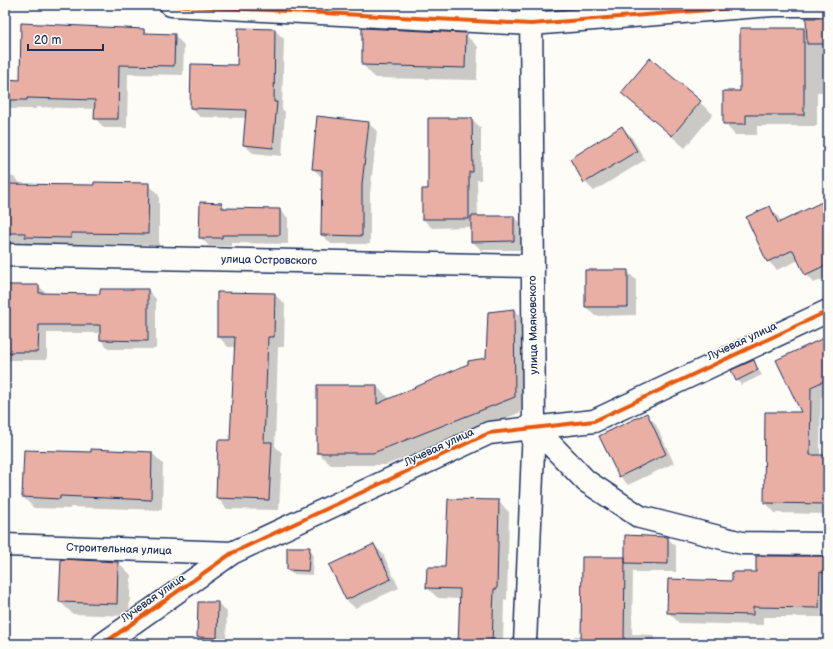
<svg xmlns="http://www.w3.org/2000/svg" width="833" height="649" font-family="'Balsamiq Sans',sans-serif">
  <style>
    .shadow { fill: #0003 }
    .building { fill: #e9afa4; stroke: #1b2f5e }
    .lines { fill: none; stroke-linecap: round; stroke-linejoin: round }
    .street-casing { stroke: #1b2f5e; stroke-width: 25 }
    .street { stroke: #fdfcf7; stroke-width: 22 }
    .cycleway-casing { stroke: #fdfcf7; stroke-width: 6 }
    .cycleway { stroke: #e8590c; stroke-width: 4 }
    .labels { text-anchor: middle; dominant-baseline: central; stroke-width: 3; stroke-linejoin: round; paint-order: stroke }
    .street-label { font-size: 11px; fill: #1b2f5e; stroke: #fdfcf7 }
  </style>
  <rect width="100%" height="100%" fill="#fdfcf7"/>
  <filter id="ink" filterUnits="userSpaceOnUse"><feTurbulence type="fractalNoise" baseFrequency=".025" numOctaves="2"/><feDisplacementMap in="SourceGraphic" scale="8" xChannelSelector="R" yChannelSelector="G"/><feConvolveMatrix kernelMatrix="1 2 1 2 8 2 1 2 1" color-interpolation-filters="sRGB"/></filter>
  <g filter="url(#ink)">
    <path class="shadow" d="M828,19v73h-11v34h-60v9h-22l-11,-12 17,-31v-63h66z
      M239,29l36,1 9,9 -2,70 3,3 -3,44 -29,-3 -9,-8 2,-27 -46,-1 -9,-9 1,-43 46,1z
      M363,29l102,5 13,13 -1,33 -102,-2 -12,-13z
      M144,30l4,5h26l10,10 -1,30 -55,-1 -1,54h-23l-9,-10v-9l-59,-2v2h-24l-7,-7v-22l16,1z
      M650,59l63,55 -28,34 -63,-55z
      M472,119l9,9v52h-4l1,37h36l9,8v25h-42l-9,-9v-14l-40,1 -9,-9 6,-29z
      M368,123l9,8 -7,63v50h-39l-9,-9 1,-57 -10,-9z
      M622,128l9,8 14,24 -51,31 -9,-9 -14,-23z
      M5,176l9,1 9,9h72l53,-2 11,11v50l-77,-1v4h-45l-4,-4h-28z
      M201,203l21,1 5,5 53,1 8,8v26l-57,-1v3h-22l-9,-9z
      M822,203l6,6v68l-14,6 -8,-9 -7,-14 -22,10 -9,-9 1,-54 9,9 3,6z
      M627,271l9,9v35l-41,1 -9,-9z
      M5,286h34l8,8 54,1 47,-5 8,9v50h-47l-8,-9v-7h-54v27h-38v7h-4z
      M274,294l11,10 -1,43h-6l-3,99 7,7 -3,57 -52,-1 -10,-11 2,-57h12l5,-94h-8l-10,-11z
      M514,310l13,12v88l-141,55h-55l-13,-12 58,-67 14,13 97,-40 2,-47z
      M828,342v52l-7,3 -1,59h8v58l-53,-1 -10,-11 37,-89 -24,-52z
      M753,361l9,14 -21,10 -4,-5z
      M647,415l8,8 19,40 -46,22 -8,-9z
      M25,451l127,2 11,11 -1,46 -92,-3v2l-36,-1 -11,-11z
      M498,501l11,11 -2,88 -3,-1 -1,45h-44l1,-45 -22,-1 -11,-10 19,-20z
      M668,538l8,9v25h-41l-2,-2 -1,64 20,1 8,9h-86v-8h8l42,-78 2,2z
      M374,545l9,9 16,34 -44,20 -9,-8z
      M309,548l4,5 -1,22 -20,-1 -4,-4z
      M828,557v60h-65v8l-84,-2 -11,-11 65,-30 24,-9z
      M118,562l13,13 -2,41 -56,-2 -13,-12z
      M218,603l9,9 -1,32h-21l-7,-7z"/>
    <path class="building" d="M806,18h22v26h-21z
      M21,23l123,6v4l31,1 -1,32 -55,-1 -1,54h-24l1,-19 -68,-2v2h-22v-21l15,1z
      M238,28l37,1 -1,73h3l-4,46 -30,-3 3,-35 -56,-2 1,-44 46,1z
      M362,28l104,5 -1,35 -103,-3z
      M740,28h64v87h-58v9h-23v-33h17z
      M650,58l51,43 -29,35 -51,-43z
      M317,116l52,6 -7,62v52l-41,-1 1,-65 -10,-1z
      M428,118h44l1,54h-4v47h-47v-30h6z
      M622,126l15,25 -53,32 -14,-24z
      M94,182l55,1 -1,51 -77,-1v5l-46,-1v-4h-20v-49l89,1z
      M200,202l22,1v5l58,1v26h-58v3h-23z
      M822,202l6,12v50l-23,11 -12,-25 -26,12 -21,-45 24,-11 8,17z
      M471,216h43v25l-43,1z
      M585,270h43v37h-43z
      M5,285h34v8l61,1v-5h48v52l-48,-1v-15h-61l-1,27h-33z
      M217,292l58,1 -1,44h-6l-4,105h8l-3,58 -53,-2 2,-58h12l5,-103h-18z
      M514,309l1,88 -142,56h-56v-68h60v19l91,-40v-3l18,-3 2,-46z
      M828,336v43l-17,8 -1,68h18v49l-64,-1 1,-91h36l-25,-52z
      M754,360l4,10 -22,11 -5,-11z
      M647,413l19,41 -47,23 -20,-41z
      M91,449l61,3 -1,48 -91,-4v3l-38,-2 2,-47 67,2z
      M448,499l51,1 -2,89h-3l-2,55h-34l2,-55 -34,-1 1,-21h18z
      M625,535l43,2v27l-43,-1z
      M374,544l17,35 -45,21 -17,-35z
      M287,547h23l-2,24 -21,-1z
      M756,556h72v18l-8,-2 -1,36 -66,-1v8l-86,-2 1,-34 64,2v-9h24z
      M582,557h43l-1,87h-43z
      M61,559l57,3 -1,42 -58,-2z
      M198,602h20l-1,36 -20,-1z"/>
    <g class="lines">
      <defs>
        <path id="street" d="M171,5l360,19 242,-19h55
          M5,255l527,11
          M534,427l52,54 54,36 102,26 86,1
          M5,545l227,8
          M103,644l129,-91 257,-120 105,-12 234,-110
          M525,644l9,-217 -3,-422"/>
      </defs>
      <use href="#street" class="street-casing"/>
      <use href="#street" class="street"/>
      <defs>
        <path id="cycleway" d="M171,5l360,19 242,-19h55
          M103,644l129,-91 257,-120 105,-12 234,-110"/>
      </defs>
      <use href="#cycleway" class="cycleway-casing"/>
      <use href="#cycleway" class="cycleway"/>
    </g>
  </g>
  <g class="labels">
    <g class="street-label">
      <text transform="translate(269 260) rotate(1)">улица Островского</text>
      <text transform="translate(533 325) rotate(-91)">улица Маяковского</text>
      <text transform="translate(742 341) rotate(-25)">Лучевая улица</text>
      <text transform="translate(439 447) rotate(-25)">Лучевая улица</text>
      <text transform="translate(119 549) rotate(2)">Строительная улица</text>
      <text transform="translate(153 598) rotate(-35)">Лучевая улица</text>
    </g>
  </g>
  <rect width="833" height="649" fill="none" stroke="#fdfcf7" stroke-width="20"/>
  <rect x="10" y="10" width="813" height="629" fill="none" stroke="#1b2f5e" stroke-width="1.5" filter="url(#ink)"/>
  <path d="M28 44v6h75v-6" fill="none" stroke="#1b2f5e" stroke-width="2"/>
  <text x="34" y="44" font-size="12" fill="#1b2f5e" stroke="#fdfcf7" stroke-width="3" paint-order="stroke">20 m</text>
</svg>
